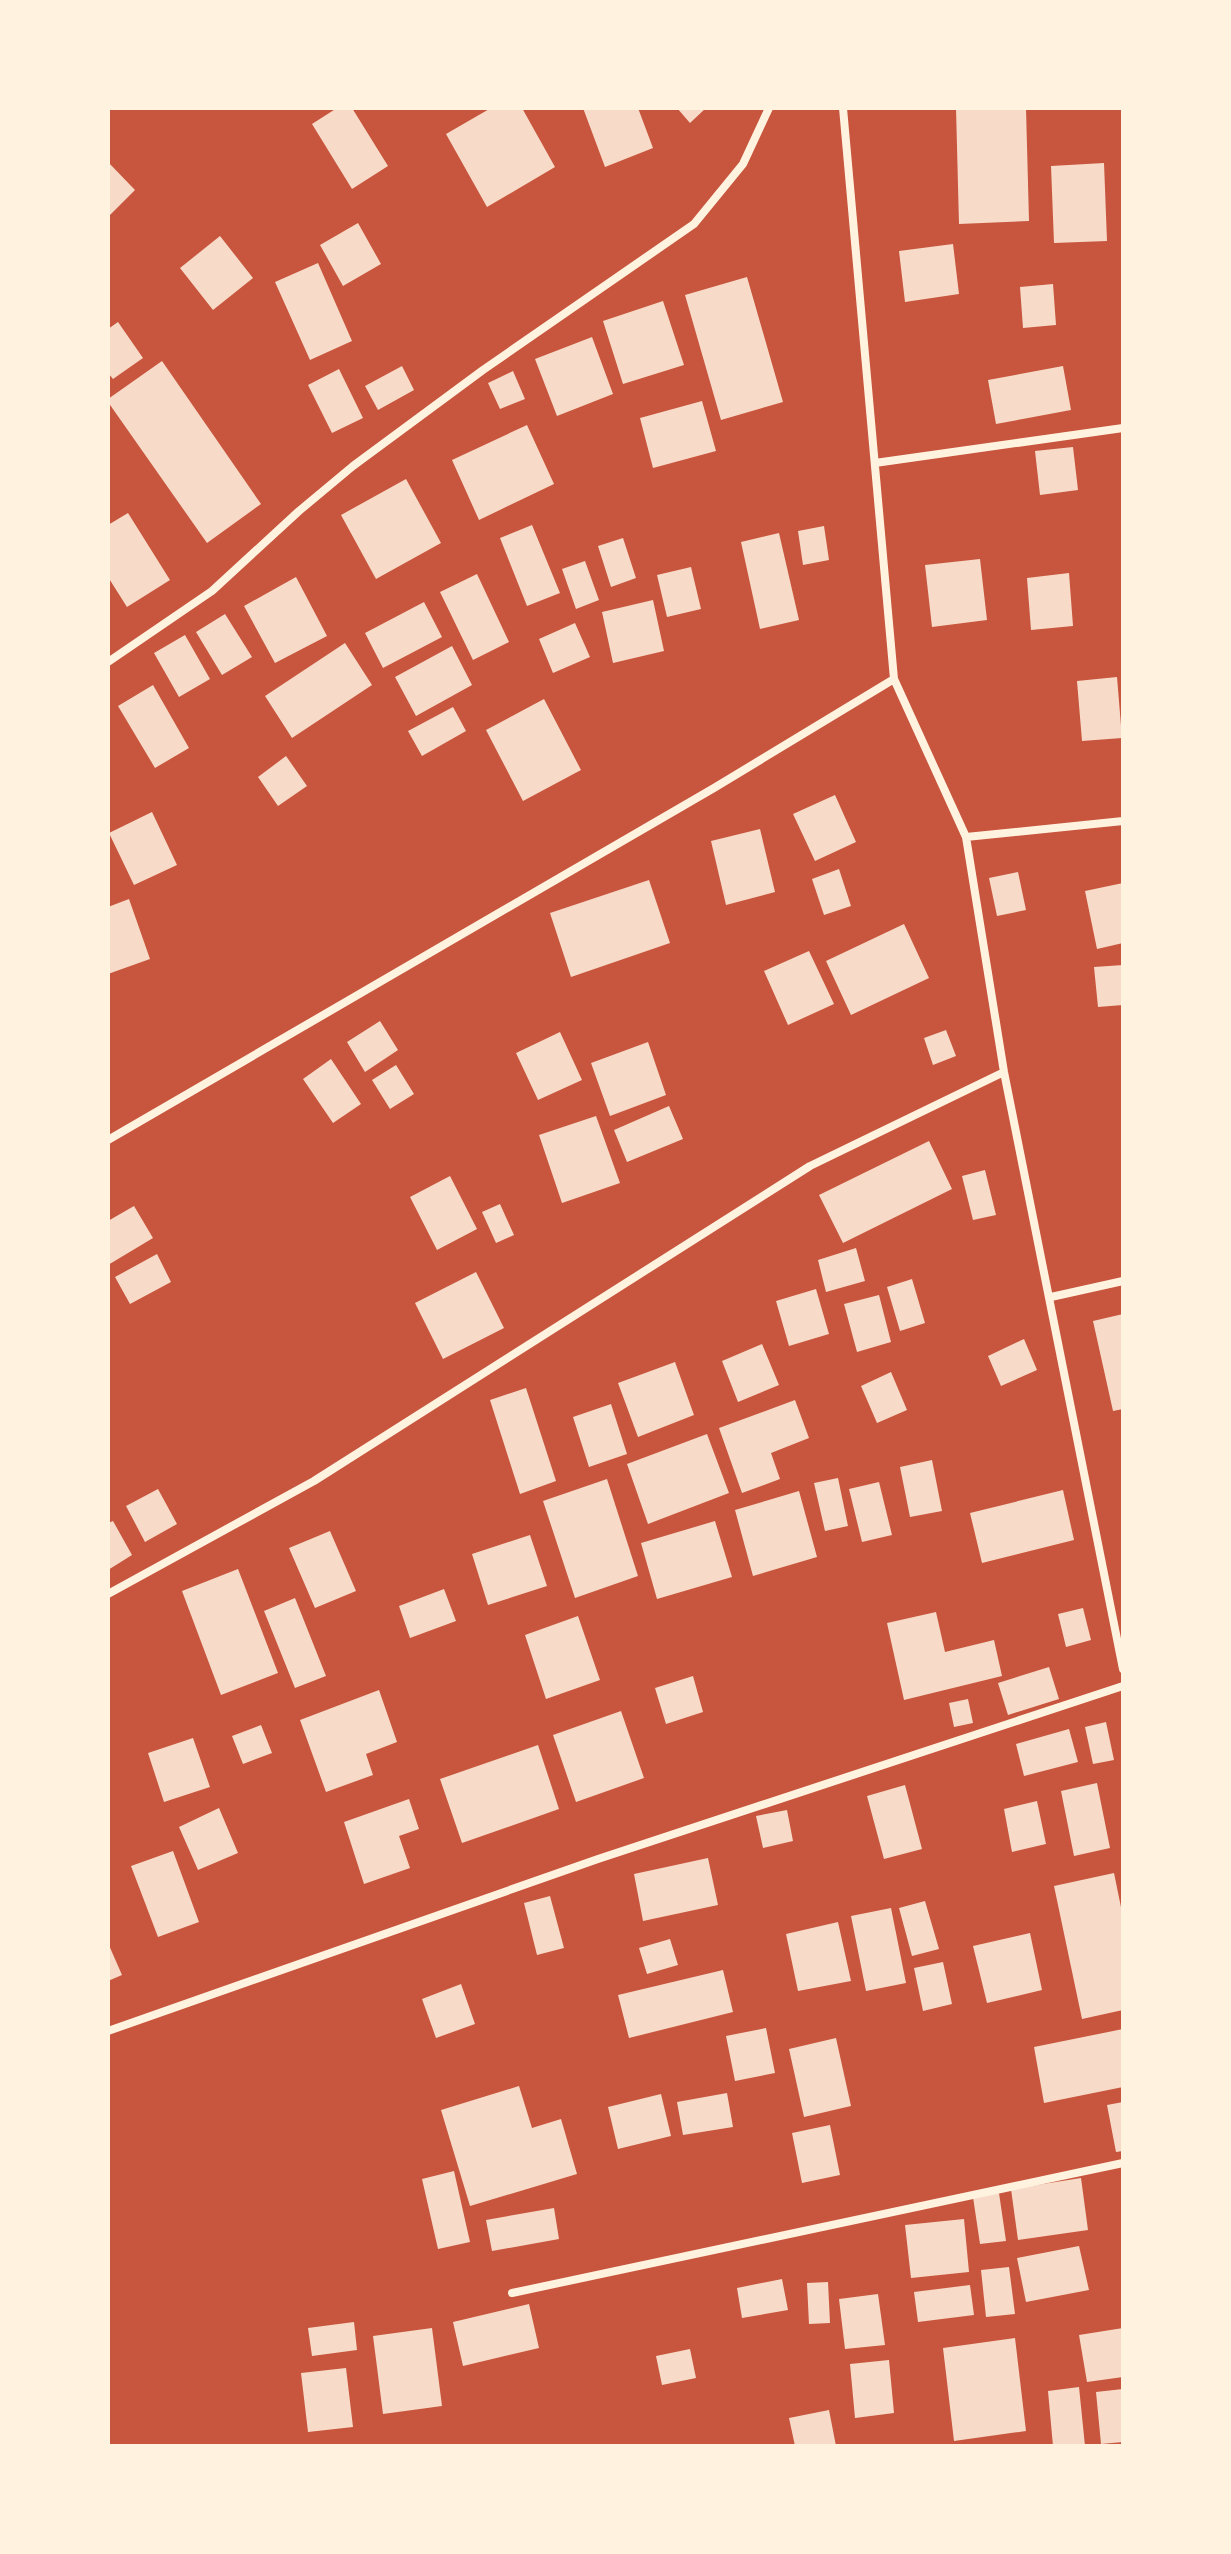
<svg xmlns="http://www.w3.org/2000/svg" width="1231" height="2554" font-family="Literata,serif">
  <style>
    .building { fill: #f7dbc8 }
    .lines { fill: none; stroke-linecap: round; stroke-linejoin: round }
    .minor { stroke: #fff3e0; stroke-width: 8 }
  </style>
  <rect width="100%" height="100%" fill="#c8553d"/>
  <path class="building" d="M337,108h15l36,58 -36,23 -40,-65z
    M491,108h31l33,59 -68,40 -41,-73z
    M583,108h55l15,40 -48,19z
    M677,108h29l-16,15z
    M956,108h70l3,113 -70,3z
    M108,162l27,28 -27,27z
    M1104,163l3,78 -53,2 -3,-77z
    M358,223l23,41 -38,22 -23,-41z
    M220,236l33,42 -40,32 -33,-42z
    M953,244l6,50 -54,8 -6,-51z
    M318,263l34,78 -42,19 -35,-78z
    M747,277l36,125 -62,18 -36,-125z
    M1053,284l3,41 -33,3 -3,-41z
    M663,301l21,64 -61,19 -20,-63z
    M118,322l25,36 -30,21 -5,-6v-44z
    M592,337l21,57 -56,22 -22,-57z
    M162,361l99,143 -54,39 -99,-141v-3z
    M402,366l12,24 -36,20 -13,-24z
    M1063,366l8,44 -75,14 -8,-44z
    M339,369l24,49 -31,15 -24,-48z
    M513,371l12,28 -25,10 -12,-26z
    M702,401l14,50 -63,17 -13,-50z
    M527,425l27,59 -75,36 -27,-60z
    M1073,447l5,43 -38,5 -5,-44z
    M406,479l35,64 -65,36 -35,-64z
    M128,513l42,67 -43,27 -19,-30v-52z
    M532,525l28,68 -33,13 -27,-68z
    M824,526l5,34 -26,5 -5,-34z
    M779,533l20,87 -39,9 -19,-87z
    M623,538l13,40 -25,9 -13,-41z
    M980,559l7,61 -55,7 -7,-62z
    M585,561l14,39 -23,9 -14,-40z
    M691,567l10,42 -34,8 -10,-42z
    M1069,573l4,53 -42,4 -4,-52z
    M477,574l32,68 -36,18 -33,-68z
    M296,577l31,59 -52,27 -31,-57z
    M653,600l11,51 -51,12 -11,-51z
    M424,602l18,35 -59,31 -18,-35z
    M225,614l27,43 -30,18 -26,-43z
    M575,623l15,34 -37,16 -14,-34z
    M185,635l25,44 -31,18 -25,-44z
    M345,643l27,42 -80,53 -27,-42z
    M452,646l20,39 -56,31 -21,-39z
    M1117,677l5,61 -40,3 -5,-60z
    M153,685l36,63 -34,20 -37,-62z
    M544,699l37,71 -58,31 -37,-71z
    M453,707l13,24 -44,25 -14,-25z
    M286,756l21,30 -29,20 -20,-29z
    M835,795l21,47 -41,19 -22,-47z
    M152,812l25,53 -43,20 -25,-52z
    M760,829l15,63 -49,13 -15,-64z
    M839,869l12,37 -27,9 -12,-36z
    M1018,872l8,38 -29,6 -8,-38z
    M649,880l21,63 -99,34 -21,-64z
    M1123,883v60l-26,6 -12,-58z
    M129,899l21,60 -42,15v-67z
    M904,924l25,54 -78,37 -25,-54z
    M809,951l25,53 -46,21 -24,-54z
    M1123,965v40l-25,2 -4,-40z
    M380,1021l18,29 -33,22 -18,-30z
    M946,1030l10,26 -23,9 -9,-27z
    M560,1032l22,48 -44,20 -22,-47z
    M648,1042l18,53 -56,21 -19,-53z
    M331,1059l30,45 -28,19 -30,-44z
    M396,1065l18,29 -24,15 -18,-29z
    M669,1106l14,33 -56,23 -13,-32z
    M596,1116l24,67 -58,20 -23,-68z
    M929,1141l23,48 -109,54 -24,-48z
    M985,1170l11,45 -23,5 -11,-44z
    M450,1176l27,53 -40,21 -27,-53z
    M500,1204l14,31 -18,8 -14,-31z
    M134,1206l19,32 -45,27v-44z
    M856,1248l9,33 -39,11 -8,-32z
    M157,1254l14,28 -41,22 -15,-27z
    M476,1272l28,56 -61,31 -28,-56z
    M912,1279l13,44 -25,8 -13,-44z
    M816,1289l13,45 -40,12 -13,-45z
    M879,1295l12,47 -34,10 -13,-48z
    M1123,1314v95l-10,2 -20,-90z
    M1024,1339l13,31 -36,16 -13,-30z
    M762,1344l17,41 -41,17 -16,-41z
    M675,1362l19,53 -56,22 -20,-54z
    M891,1372l16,38 -30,13 -16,-37z
    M526,1388l30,93 -36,13 -30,-94z
    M795,1400l14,38 -38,15 9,26 -38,14 -23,-65z
    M611,1404l16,50 -38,13 -16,-50z
    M707,1434l22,59 -81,31 -21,-60z
    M932,1460l10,51 -32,6 -10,-50z
    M838,1478l10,48 -23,5 -11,-48z
    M607,1479l31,97 -63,22 -32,-97z
    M879,1482l13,53 -30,7 -13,-53z
    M158,1489l19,35 -32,18 -19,-36z
    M1063,1490l11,50 -92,23 -12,-50z
    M799,1491l18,66 -64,19 -18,-66z
    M113,1521l19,34 -24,15v-47z
    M715,1521l17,56 -75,22 -16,-56z
    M330,1531l26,60 -41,17 -26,-60z
    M530,1535l17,51 -59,19 -16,-51z
    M238,1569l40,104 -57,22 -39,-104z
    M444,1589l12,32 -46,17 -11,-32z
    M295,1598l31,78 -31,12 -31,-77z
    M1083,1608l8,32 -25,7 -8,-33z
    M936,1612l9,40 49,-12 8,36 -98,24 -17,-77z
    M578,1616l22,64 -54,19 -21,-64z
    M1049,1667l10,32 -51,16 -10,-32z
    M693,1676l10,36 -37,12 -11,-36z
    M379,1690l18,52 -31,12 7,21 -47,17 -26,-72z
    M968,1699l5,24 -19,4 -5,-24z
    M621,1711l23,67 -68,24 -23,-67z
    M1106,1722l8,38 -21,4 -8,-37z
    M261,1725l11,28 -29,11 -11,-28z
    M1069,1729l9,33 -54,14 -8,-32z
    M193,1738l17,49 -46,15 -16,-49z
    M538,1745l21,64 -97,34 -22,-64z
    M1097,1783l13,65 -36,8 -13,-65z
    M905,1785l17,64 -38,10 -17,-63z
    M409,1799l10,30 -20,7 11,32 -46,16 -20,-62z
    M1037,1801l9,43 -34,8 -8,-43z
    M219,1808l19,45 -40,17 -19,-43z
    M787,1810l6,31 -30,7 -7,-32z
    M173,1851l26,71 -41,15 -27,-71z
    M708,1858l10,47 -75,16 -9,-47z
    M1114,1873l9,44v93l-41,9 -28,-133z
    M550,1896l14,52 -27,7 -13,-52z
    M925,1901l14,48 -27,7 -13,-48z
    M891,1908l15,75 -40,8 -15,-75z
    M838,1922l13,59 -53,10 -12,-57z
    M1030,1933l12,57 -55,13 -14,-57z
    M670,1939l8,26 -31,9 -8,-26z
    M108,1943l14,32 -14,6z
    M943,1962l9,42 -29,7 -9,-43z
    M723,1970l10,42 -104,26 -11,-43z
    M461,1984l14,40 -39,14 -14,-39z
    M766,2028l9,45 -40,8 -9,-45z
    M1123,2029v58l-79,16 -10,-56z
    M836,2038l15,68 -47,11 -15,-68z
    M519,2086l13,42 29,-9 16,55 -107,32 -29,-96z
    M727,2093l6,34 -50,8 -6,-33z
    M661,2094l10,42 -53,13 -10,-42z
    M1123,2102v49l-7,1 -9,-47z
    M830,2125l10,50 -38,8 -10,-50z
    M454,2171l16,71 -32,7 -16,-70z
    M1081,2178l7,52 -70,10 -7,-51z
    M999,2193l7,48 -26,3 -7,-47z
    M554,2208l5,31 -67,12 -6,-31z
    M964,2219l5,53 -58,6 -6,-53z
    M1079,2246l10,44 -63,12 -9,-44z
    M1009,2267l6,47 -29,3 -5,-47z
    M782,2279l6,31 -46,8 -5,-30z
    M828,2282l2,41 -21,1 -2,-41z
    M970,2285l4,30 -56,7 -4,-30z
    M878,2294l7,51 -40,4 -6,-50z
    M529,2304l10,44 -76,18 -10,-44z
    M354,2322l3,28 -45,6 -4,-28z
    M432,2328l10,78 -59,8 -10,-78z
    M1123,2328v49l-36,5 -8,-47z
    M1015,2338l11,93 -72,10 -11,-93z
    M690,2349l6,29 -34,7 -6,-29z
    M889,2360l5,53 -39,5 -5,-54z
    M346,2368l7,59 -45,5 -7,-59z
    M1079,2387l6,59h-32l-5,-55z
    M1123,2389v53l-22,2 -5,-52z
    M829,2410l7,36h-41l-6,-28z"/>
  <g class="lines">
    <path class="minor" d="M843,108l51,571 72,158 38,235 119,597
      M875,463l248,-35
      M108,662l104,-71 87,-80 54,-45 130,-96 211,-146 49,-60 26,-56
      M966,837l157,-16
      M108,1140l606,-352 180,-109
      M1051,1297l72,-16
      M108,1594l206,-113 496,-315 194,-94
      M108,2031l490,-172 525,-173
      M512,2293l611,-130"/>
  </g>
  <rect width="1231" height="2554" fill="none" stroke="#fff3e0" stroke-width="220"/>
</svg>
